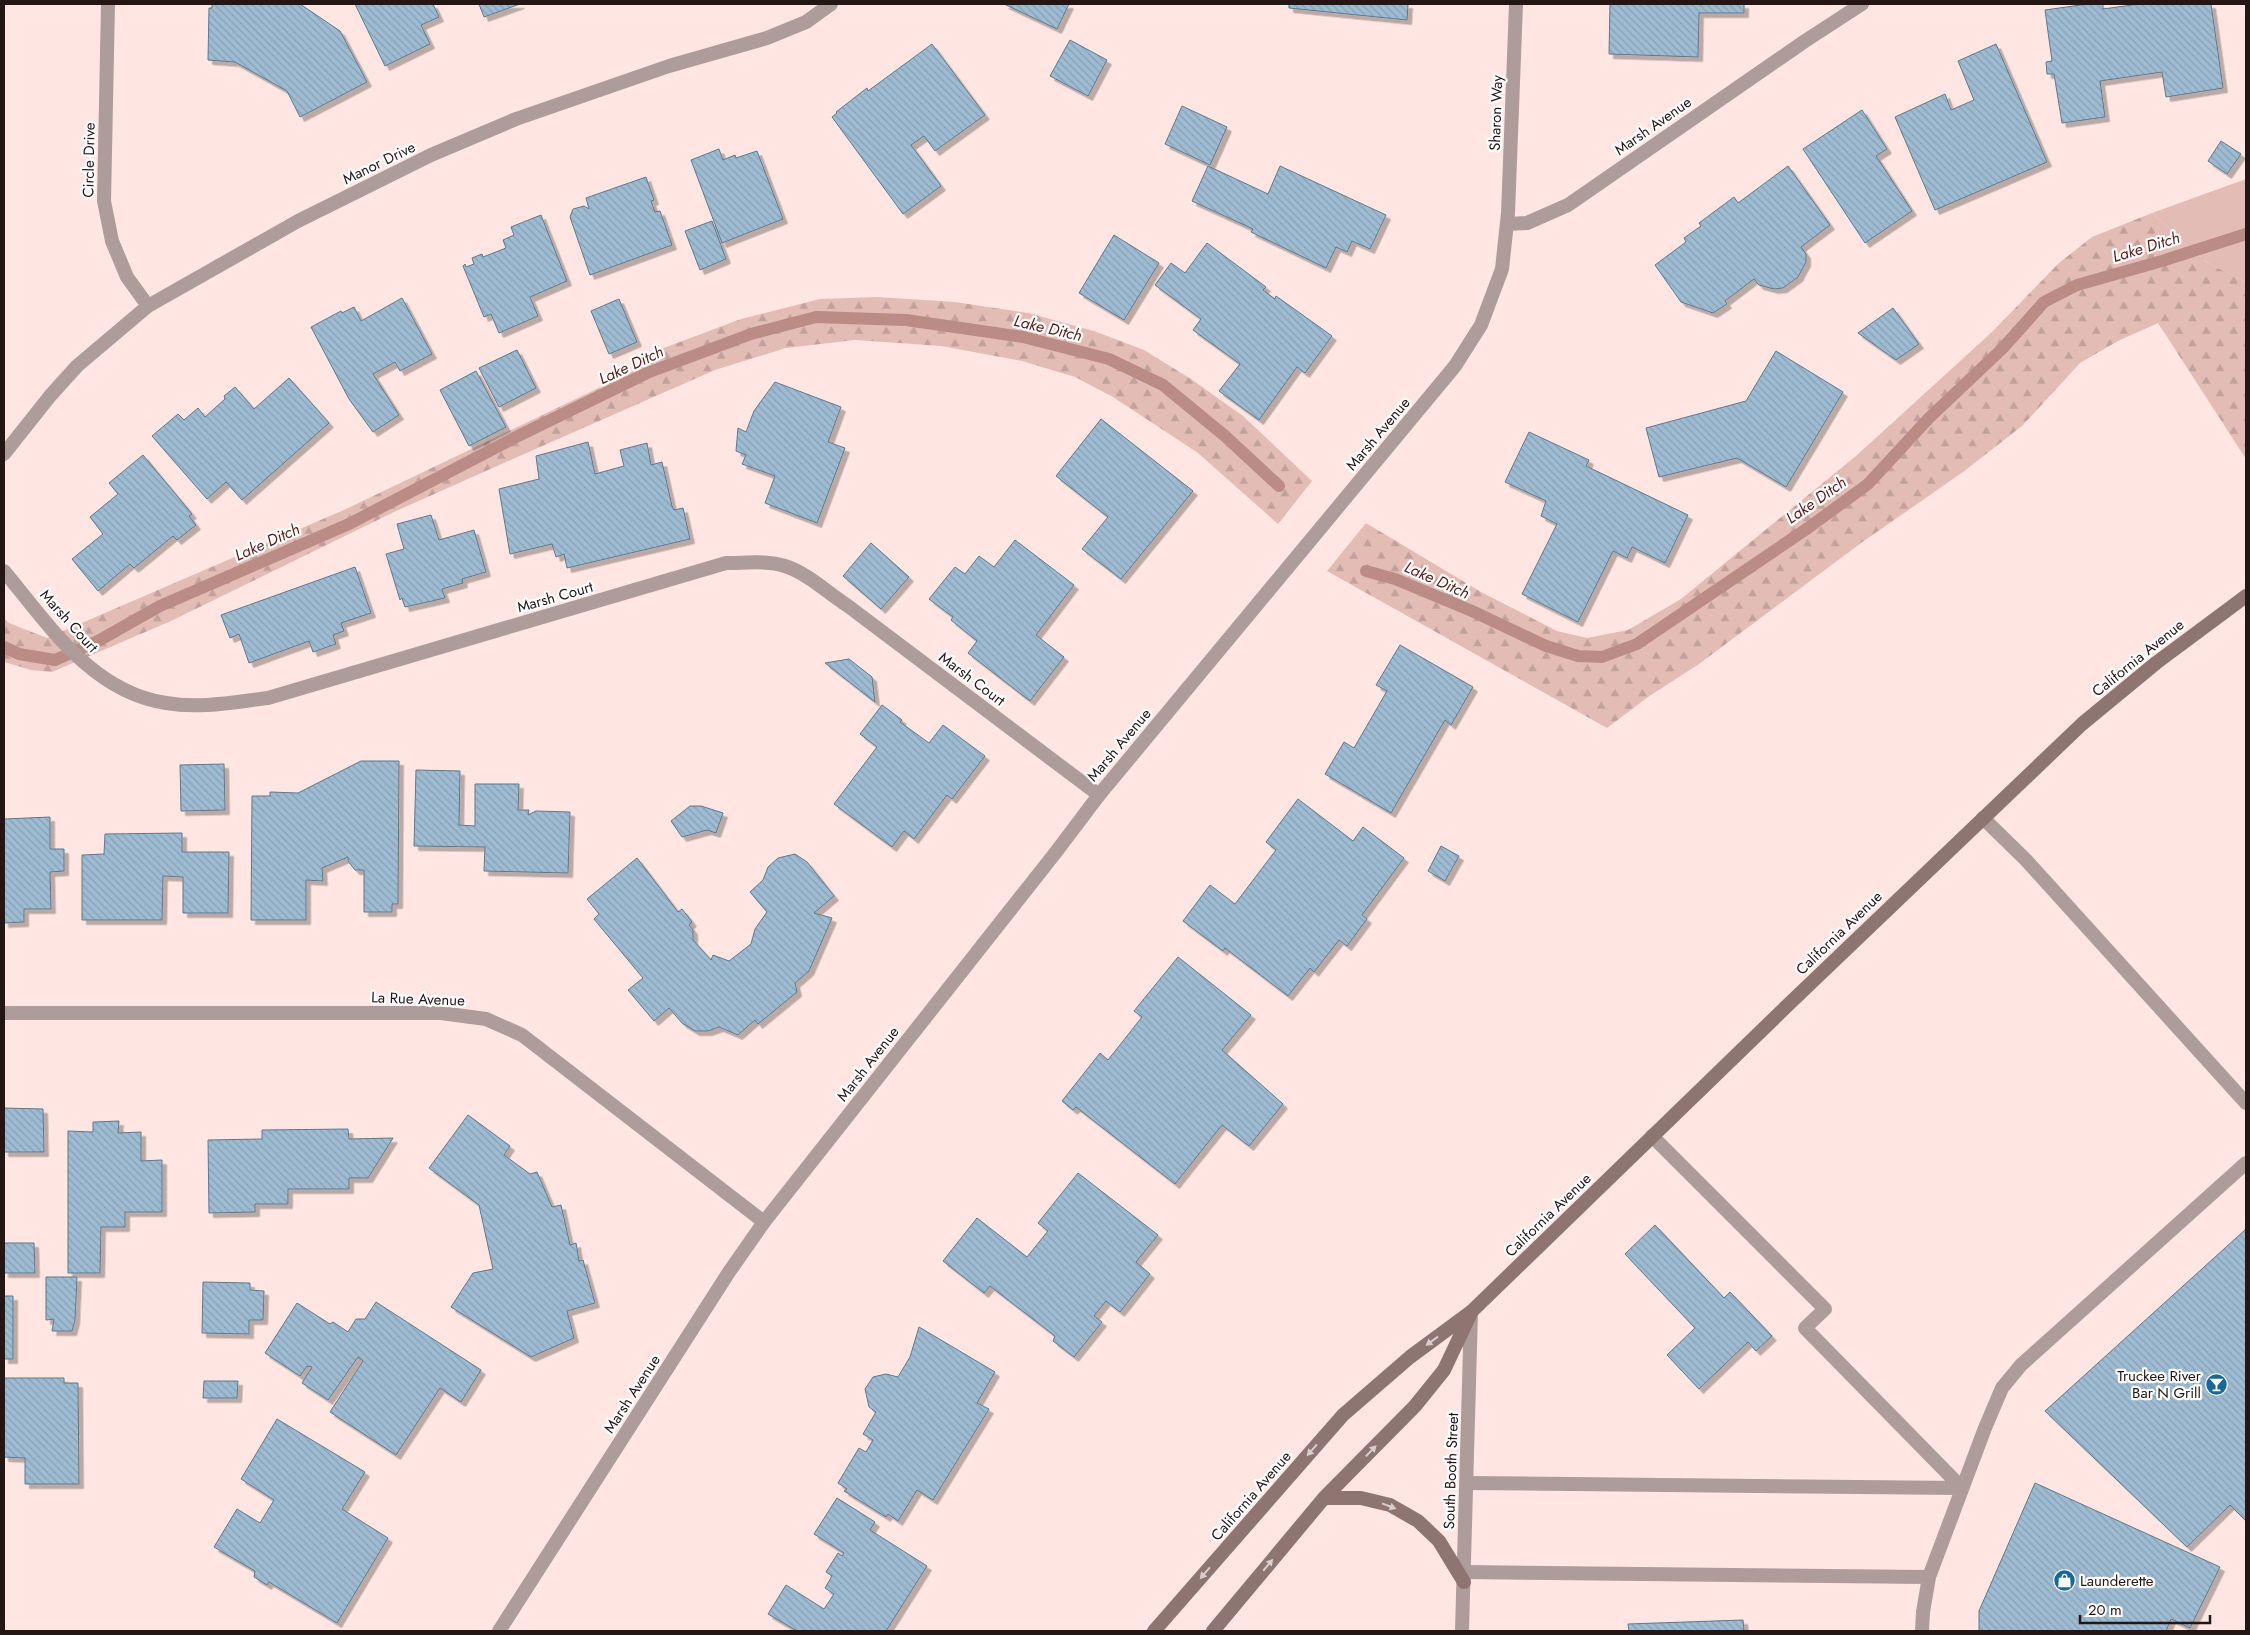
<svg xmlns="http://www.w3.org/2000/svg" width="2250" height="1635" font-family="Jost,sans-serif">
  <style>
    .green { fill: #e3bcb6 }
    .forest { fill: url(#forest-firs) }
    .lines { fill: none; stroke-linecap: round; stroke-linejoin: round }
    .stream { stroke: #ba8c85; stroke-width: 12 }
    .building { fill: url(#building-back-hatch); stroke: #5d788d; filter: url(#shadow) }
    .service { stroke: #ad9c99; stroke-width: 14 }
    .minor { stroke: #ad9c99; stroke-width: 14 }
    .tertiary { stroke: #ad9c99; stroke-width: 14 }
    .secondary { stroke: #8e7572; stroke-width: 14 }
    .oneway { fill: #d7cfce }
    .labels { text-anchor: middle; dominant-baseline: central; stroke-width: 4.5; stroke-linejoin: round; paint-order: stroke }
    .street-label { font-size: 15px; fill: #231614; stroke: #fff }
    .poi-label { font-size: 15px; fill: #231614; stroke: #fff; text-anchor: end }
    .water-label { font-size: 16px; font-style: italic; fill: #571d17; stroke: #fff }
  </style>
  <defs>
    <pattern id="forest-firs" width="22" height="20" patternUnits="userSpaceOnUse" patternTransform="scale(1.25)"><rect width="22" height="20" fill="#e3bcb6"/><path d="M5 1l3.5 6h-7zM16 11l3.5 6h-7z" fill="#c2a19c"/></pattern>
    <pattern id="building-back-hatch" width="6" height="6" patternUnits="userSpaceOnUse" patternTransform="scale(1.25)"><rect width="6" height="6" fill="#9ebbd2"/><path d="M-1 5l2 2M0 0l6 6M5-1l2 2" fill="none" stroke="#88a0b3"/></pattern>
    <filter id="shadow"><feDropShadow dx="4.5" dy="4.5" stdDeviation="0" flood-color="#0004"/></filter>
  </defs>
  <rect width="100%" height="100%" fill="#ffe6e2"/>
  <path class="green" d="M2246,179v103l-38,-19 -56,-50z"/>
  <path class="forest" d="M2152,213l56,50 38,19v177l-88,-136 -40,18 -38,22 -58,63 -59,46 -102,71 -162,121 -51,33 -41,31 -280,-157 39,-48 115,69 76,39 30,7 41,-8 53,-31 175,-143 136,-124 67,-69 33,-26z
    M877,297l78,5 73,11 66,18 50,19 47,29 52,37 69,65 -34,43 -80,-71 -85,-56 -38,-20 -53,-16 -81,-15 -86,-6 -69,8 -71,22 -175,77 -146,65 -223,109 -119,51 -21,-2 -27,-8v-44l5,5 38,15 299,-129 284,-136 31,-24 80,-30 79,-20z"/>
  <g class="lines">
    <path class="stream" d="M1366,571l29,8 77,32 74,35 32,10 24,1 35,-13 171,-116 60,-44 61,-66 73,-69 42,-47 33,-17 85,-24 84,-27
      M4,647l15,7 36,6 43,-19 62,-35 189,-82 169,-88 129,-63 104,-39 65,-17 90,3 117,17 86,22 54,26 62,51 54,50"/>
  </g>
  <path class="building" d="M212,4h88l40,27 27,51 -67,35 -13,-26 -52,-29 -27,-2 1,-52h3z
    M355,4h78l6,13 -18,8 9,19 -45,22z
    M479,4h41l-36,13z
    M1004,4h65l-12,25z
    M1289,4h119l-1,16 -118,-12z
    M1610,4h134v9h-45l-1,44 -89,-3z
    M2088,4h15v5l36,-5h72l12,84 -57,9 -4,-25 -62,9 5,36 -43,6 -8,-49h-7l-1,-12 6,-1 -7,-51z
    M1070,40l37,20 -19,36 -38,-20z
    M932,44l53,71 -50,36 -11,-15 -13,9 30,41 -38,28 -71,-97 5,-4 -1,-1 31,-24 1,3z
    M1996,44l51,118 -112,48 -40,-93 50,-23 6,16 23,-10 -16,-39z
    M1182,106l45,21 -17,38 -45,-21z
    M1862,110l25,39 -11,7 36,55 -47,32 -62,-94z
    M2221,141l20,13 -14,20 -19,-13z
    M719,149l4,11 12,-5 1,3 21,-7 26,68 -61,24 -31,-83z
    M1208,166l60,28 12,-28 106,49 -16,34 -18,-8 -5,11 -11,-5 -10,21 -75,-36 2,-3 -61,-28z
    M1788,166l42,59 -29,22 5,7v8l-8,15 -15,11 -9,1 -15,-4 -5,-6 -29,22 2,3 -14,9 -32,-11 -26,-37 31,-23 -2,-4 17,-12 -2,-3 35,-26 4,6z
    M646,177l8,23 -3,1 4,11 5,-1 12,34 -82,30 -20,-58 3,-8 11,-3 5,3 -3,-11z
    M541,215l26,66 -37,16 8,19 -39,17 -8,-19 -7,3 -21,-51 2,-2 1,3 8,-3 -2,-6 10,-4 1,3 23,-9 -3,-8 11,-5 -3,-8z
    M712,221l14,38 -26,11 -15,-39z
    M1114,235l45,28 -35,57 -45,-27z
    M1207,243l59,44 -3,3 12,9 1,-3 56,40 -27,37 -8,-6 -38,53 -40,-29 21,-27 -47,-34 8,-11 -46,-34 16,-22 14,10z
    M402,298l30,56 -32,17 -5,-9 -22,12 26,41 -26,17 -24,-33 -38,-72 30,-16 1,2 12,-6 7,14z
    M619,299l18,43 -28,12 -18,-43z
    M1893,308l26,36 -23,16 -38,-27z
    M517,350l19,38 -37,19 -20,-39z
    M1776,351l67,41 -57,95 -49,-29 -78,19 -13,-49 100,-27z
    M476,371l30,56 -37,19 -29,-56z
    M289,378l40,45 -87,77 -16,-18 -19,17 -55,-63 26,-22 6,6 14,-12 7,9 20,-18 -1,-3 11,-9 19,22z
    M775,382l66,25 -13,35 17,6 -28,75 -52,-20 10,-27 -33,-12 4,-9 -10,-4 2,-23 8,4 8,-21z
    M1101,419l92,72 -72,88 -39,-30 26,-32 -52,-41z
    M1529,432l60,28 -3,6 102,49 -23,48 -33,-16 -5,11 -14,-7 -35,71 -56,-28 35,-70 -16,-8 5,-15 -41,-19z
    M588,442l7,32 29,-8 -4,-16 27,-7 4,22 11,-3 10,44 2,4 9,-2 7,31 -123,29 -3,-14 -8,3 -4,-13 -42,10 -11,-65 40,-10 -3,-23z
    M143,455l49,59 -3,2 7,9 -19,15 -4,-4 -39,32 -4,-4 -32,27 -26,-32 31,-25 -13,-17 28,-23 -9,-11z
    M431,515l8,25 35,-10 12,42 -24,7 1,4 -21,6 3,9 -40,9 -3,-9 -2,2 -14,-46 18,-5 -7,-25z
    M1015,540l59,45 -38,50 28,22 -34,44 -62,-48 9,-12 -26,-21 2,-3 -24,-18 26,-32 10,7 14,-18 15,11z
    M871,543l38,34 -28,32 -38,-33z
    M355,567l16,46 -30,10 3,8 -11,4 3,9 -23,8 -4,-11 -60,22 -10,-29 -9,4 -9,-23z
    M1400,645l73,42 -22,38 -6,-5 -54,93 -66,-39 19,-32 10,6 33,-57 -11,-6z
    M849,659l23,18 3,25 -50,-39z
    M882,705l20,15 -2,2 29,21 14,-18 42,31 -33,43 -5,-4 -33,44 -10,-8 -12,16 -58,-43 43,-57 -17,-13z
    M361,761h38l-1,143h-6v8h-28v-42h-9l-7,-9v-4l-26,11 1,13 -17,-1v40h-55l1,-124h18v-4l28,1z
    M224,764l1,46 -44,1 -1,-46z
    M416,770l44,1 -1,54 16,1v-42h44l-1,26h11l-1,5 8,-4 34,1 -2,61 -84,-2 1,-24 -71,-1z
    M1298,799l55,42 10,-14 41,31 -42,57 5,4 -20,27 -8,-6 -25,32 -4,-4 -22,28 -63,-48 -2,3 -40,-30 27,-36 25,19 41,-54 -10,-8z
    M690,806h11l22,7 -7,20 -9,-3 -25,7 -11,-16z
    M50,817v32h14v22l-14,1 1,37h-27v13l-20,1v-104z
    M182,833v19h47l-1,61h-45v-36l-20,-1 -1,44h-80v-65l22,-1 1,-20z
    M1441,846l18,10 -14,25 -17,-10z
    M795,854l12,8 27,34 -20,17 18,5 -23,53 -14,12 2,9 -39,32 -3,-4 -17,15 -19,-8 -11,4h-13l-13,-8 -13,-15 -15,13 -26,-31 15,-12 -49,-59 5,-5 -12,-15 50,-41 41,54 4,-3 10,13 -3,3 4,5v10l18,20 2,-5 16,6 22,-17 4,-15 12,-17 -17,-20 13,-12 5,-13 10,-9z
    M1178,957l73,58 -29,35 61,54 -34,42 -27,-21 -47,59 -99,-77 -3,3 -11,-9 38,-48 8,7 34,-43 -8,-6z
    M4,1108l39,1 1,43h-40z
    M468,1115l42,31 -6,9 26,19 7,-2 15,35 9,-2 9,40 6,-2 3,18 4,-1 12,43 -28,8 7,27 -43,19 -80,-50 22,-34 20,-4 -14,-64 -50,-37z
    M119,1121l-1,12 23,-1v29l21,-1v52h-37v15h-24l-1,46h-32v-142l25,1v-10z
    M348,1129l1,10 44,-1 -25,40h-19v11h-61v15h-33v8l-46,1 -1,-73 54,-1v-9z
    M1078,1173l80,62 -22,27 14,12 -30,38 -14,-11 -12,15 8,6 -28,35 -21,-16 2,-5 -65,-50 -6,7 -41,-32 34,-43 50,39 21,-26 -10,-8z
    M1655,1225l69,73 6,-6 42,44 -16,15 -8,-9 -49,47 -32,-34 28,-27 -70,-74z
    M2246,1229v292l-16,-16 -43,42 -142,-136z
    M4,1243h30l1,30h-31z
    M46,1277h31l-2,43 -3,11h-20l2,-12 -8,1z
    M203,1282l47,1v7l14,1 -1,29h-14v14l-47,-1z
    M4,1296h9v63h-9z
    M376,1302l105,68 -20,32 -21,-14 -44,67 -66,-43 33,-51 -5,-4 -30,43 -26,-17 10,-16 -5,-1 -7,10 -35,-23 32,-50 33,21 3,-2 15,10 8,-13h9z
    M919,1327l76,45 -18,31 12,6 -56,91 -16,-10 -19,31 -10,-7 -2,3 -42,-26 3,-2 -9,-6 21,-35 7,4 7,-12 -10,-6 13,-22 -7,-5 -4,-18 8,-12 13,-3 12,3 12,-20z
    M4,1378h60v5h14l1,101h-54v-26l-21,-1z
    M204,1381h34l-1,17h-34z
    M277,1419l88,53 -23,37 46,29 -51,85 -68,-41 -2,3 -13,-8 1,-6 -41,-24 23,-38 23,14 14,-23 -33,-21z
    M2035,1483l185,84 -30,61 -19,-9 -5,12h-187v-20z
    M837,1498l38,24 -5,8 57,36 -41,65h-89l-29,-17 18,-29 38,24 10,-15 -9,-6 7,-12 -6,-4 12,-19 4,3 2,-3 -30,-19z
    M1743,1620l1,11h-115l-1,-7z"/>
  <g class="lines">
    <path class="service" d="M4,571c44,53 88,121 162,132 34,6 68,-1 102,-5l458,-135c18,0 41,-3 59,3 22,7 43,27 63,40l251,189
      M1983,818l43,42 220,243
      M1652,1136l173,173 -20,19 157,160
      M1467,1483l495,5
      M1464,1572l465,5
      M1922,1631l1,-19 6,-35 56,-149 17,-40 19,-23 225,-202"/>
    <path class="minor" d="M108,4l-4,197 8,40 15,36 21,29
      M1507,224l20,-1 41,-18 237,-164 57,-37
      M4,454l46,-58 27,-30 71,-60 150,-85 133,-66 85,-36 153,-53 98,-28 39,-16 25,-18
      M4,1013h437l45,6 36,16 242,187"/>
    <path class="tertiary" d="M499,1631l230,-359 35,-50 292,-370 43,-57 356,-429 26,-41 21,-56 6,-56 8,-209
      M1462,1631l9,-319"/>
    <path class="secondary" d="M1324,1498h37l29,7 28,16 21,20 25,41
      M1154,1631l189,-216 67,-58 61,-45 320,-310 291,-278 74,-61 90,-67
      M1213,1631l111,-133 91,-92 29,-36 26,-55"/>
  </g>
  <defs><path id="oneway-solid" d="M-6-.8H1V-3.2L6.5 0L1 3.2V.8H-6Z" transform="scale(1.25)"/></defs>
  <g class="oneway">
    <use href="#oneway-solid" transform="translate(1432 1341) rotate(144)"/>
    <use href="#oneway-solid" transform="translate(1312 1450) rotate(131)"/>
    <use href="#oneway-solid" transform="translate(1371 1451) rotate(-46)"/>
    <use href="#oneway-solid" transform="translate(1389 1506) rotate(21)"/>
    <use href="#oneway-solid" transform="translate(1268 1565) rotate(-50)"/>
    <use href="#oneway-solid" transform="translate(1205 1573) rotate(131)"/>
  </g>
  <defs>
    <symbol id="bar-disc" viewBox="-11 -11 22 22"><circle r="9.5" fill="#17689a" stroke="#fff"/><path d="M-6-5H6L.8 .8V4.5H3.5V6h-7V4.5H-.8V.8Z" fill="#fff"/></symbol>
    <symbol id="shop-disc" viewBox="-11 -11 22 22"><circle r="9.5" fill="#17689a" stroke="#fff"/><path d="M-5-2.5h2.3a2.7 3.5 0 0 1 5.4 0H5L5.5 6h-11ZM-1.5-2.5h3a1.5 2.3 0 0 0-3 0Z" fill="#fff"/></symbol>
  </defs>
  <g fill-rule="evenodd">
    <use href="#bar-disc" x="2204" y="1372" width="25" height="25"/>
    <use href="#shop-disc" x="2052" y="1568" width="25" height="25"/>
  </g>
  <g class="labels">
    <g class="street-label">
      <text transform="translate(1496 113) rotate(-88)">Sharon Way</text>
      <text transform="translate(1653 126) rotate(-35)">Marsh Avenue</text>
      <text transform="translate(89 160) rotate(-89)">Circle Drive</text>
      <text transform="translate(379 163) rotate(-26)">Manor Drive</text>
      <text transform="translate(1378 434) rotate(-50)">Marsh Avenue</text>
      <text transform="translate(555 597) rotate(-16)">Marsh Court</text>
      <text transform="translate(69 621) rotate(48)">Marsh Court</text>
      <text transform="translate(2138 658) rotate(-39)">California Avenue</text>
      <text transform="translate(972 679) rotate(37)">Marsh Court</text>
      <text transform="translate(1119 745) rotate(-50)">Marsh Avenue</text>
      <text transform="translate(1839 933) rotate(-44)">California Avenue</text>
      <text transform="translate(418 999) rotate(2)">La Rue Avenue</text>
      <text transform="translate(868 1064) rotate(-52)">Marsh Avenue</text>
      <text transform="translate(1548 1215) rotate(-44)">California Avenue</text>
      <text transform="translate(632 1394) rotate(-57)">Marsh Avenue</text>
      <text transform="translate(1451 1471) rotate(-88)">South Booth Street</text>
      <text transform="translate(1251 1496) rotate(-49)">California Avenue</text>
    </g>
    <g class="poi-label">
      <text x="2201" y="1376">Truckee River<tspan x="2201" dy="17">Bar N Grill</tspan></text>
      <text x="2080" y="1581" text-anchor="start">Launderette</text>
    </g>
    <g class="water-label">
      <text transform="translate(2146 247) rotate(-17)">Lake Ditch</text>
      <text transform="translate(1048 328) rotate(13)">Lake Ditch</text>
      <text transform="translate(631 365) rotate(-25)">Lake Ditch</text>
      <text transform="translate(1816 500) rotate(-35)">Lake Ditch</text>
      <text transform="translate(267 542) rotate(-24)">Lake Ditch</text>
      <text transform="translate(1437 580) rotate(24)">Lake Ditch</text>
    </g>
  </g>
  <rect width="2250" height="1635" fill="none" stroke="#231614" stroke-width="10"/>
  <path d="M2080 1615v8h130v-8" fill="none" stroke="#231614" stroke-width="2.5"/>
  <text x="2088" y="1615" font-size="15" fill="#231614" stroke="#ffffff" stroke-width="4" paint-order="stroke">20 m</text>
</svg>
